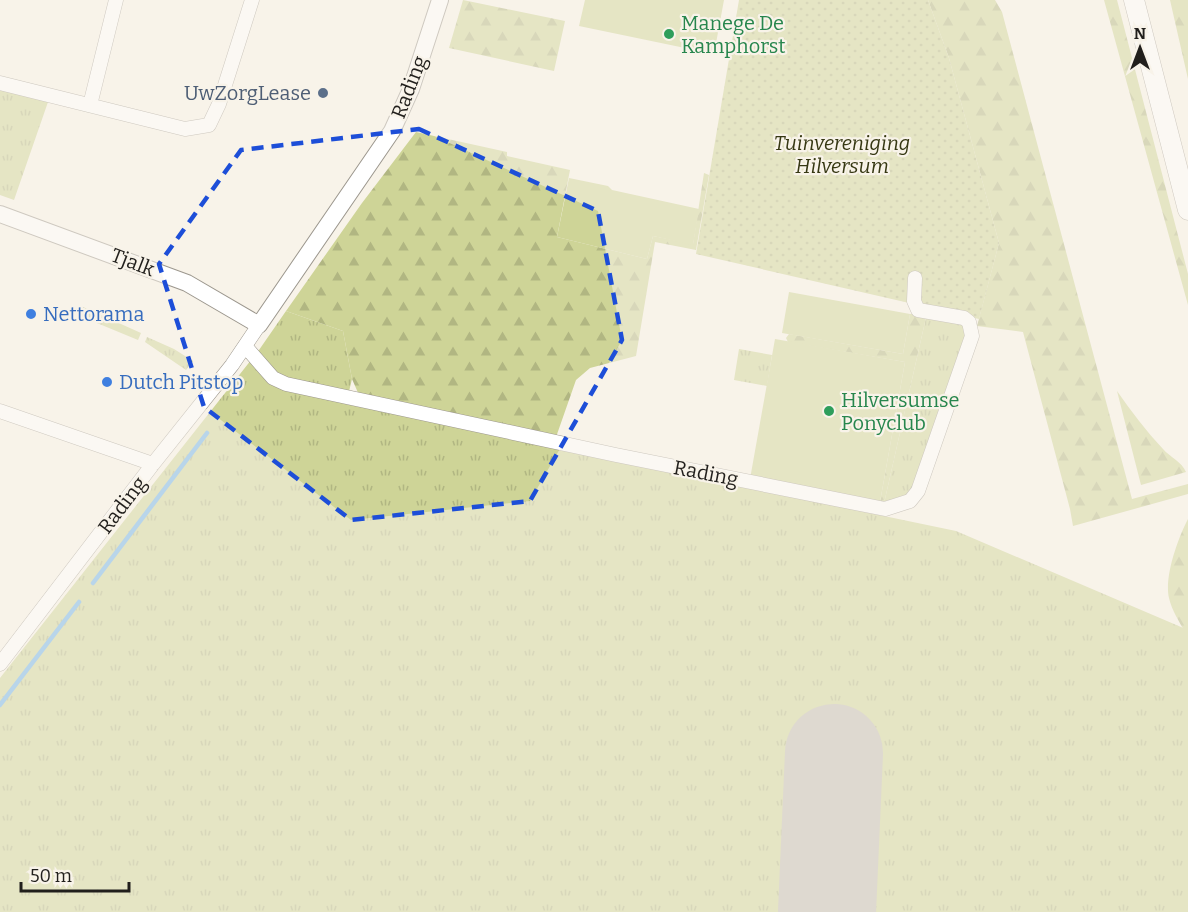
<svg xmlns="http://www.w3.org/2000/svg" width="1188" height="912" font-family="Bitter,serif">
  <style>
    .grass { fill: url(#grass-tufts) }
    .forest { fill: url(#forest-firs) }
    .garden { fill: url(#garden-dots) }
    .pitch { fill: #ced497 }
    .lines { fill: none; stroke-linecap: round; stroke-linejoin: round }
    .stream { stroke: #6ab1eb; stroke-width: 4.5 }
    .runway { stroke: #bfbab2; stroke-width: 98 }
    .minor-casing { stroke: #9c978e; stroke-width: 15 }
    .tertiary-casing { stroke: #9c978e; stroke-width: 18 }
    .secondary-casing { stroke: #9c978e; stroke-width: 21 }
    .minor { stroke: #fff; stroke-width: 14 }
    .tertiary { stroke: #fff; stroke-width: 16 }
    .secondary { stroke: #fff; stroke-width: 20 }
    .marked { fill: none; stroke: #1d4ed8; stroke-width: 4.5; stroke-dasharray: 12 8; stroke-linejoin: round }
    .leisure-dot { fill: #2e9e5b; stroke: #f8f3e9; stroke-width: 2 }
    .service-dot { fill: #5c6f8a; stroke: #f8f3e9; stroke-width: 2 }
    .shop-dot { fill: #3f7fe0; stroke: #f8f3e9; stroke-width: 2 }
    .labels { text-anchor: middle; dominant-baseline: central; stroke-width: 4.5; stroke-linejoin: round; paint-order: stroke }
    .leisure-label { font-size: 20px; fill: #27864d; stroke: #f8f3e9; text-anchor: start }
    .street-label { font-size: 20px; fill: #211f1c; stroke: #f8f3e9 }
    .service-label { font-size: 20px; fill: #4e5e75; stroke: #f8f3e9; text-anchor: end }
    .park-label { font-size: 20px; font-style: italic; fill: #363813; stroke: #f8f3e9 }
    .shop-label { font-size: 20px; fill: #366cbe; stroke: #f8f3e9; text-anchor: start }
  </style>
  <defs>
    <pattern id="grass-tufts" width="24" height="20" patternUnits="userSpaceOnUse" patternTransform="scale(1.5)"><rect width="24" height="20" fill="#ced497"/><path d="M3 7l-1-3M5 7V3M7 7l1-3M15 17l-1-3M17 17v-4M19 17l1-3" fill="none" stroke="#b1b682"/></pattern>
    <pattern id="forest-firs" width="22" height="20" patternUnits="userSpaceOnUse" patternTransform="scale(1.5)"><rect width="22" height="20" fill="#ced497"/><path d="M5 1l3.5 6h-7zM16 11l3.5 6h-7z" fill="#b1b682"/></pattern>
    <pattern id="garden-dots" width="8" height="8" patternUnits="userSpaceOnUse" patternTransform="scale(1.5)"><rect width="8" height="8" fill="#ced497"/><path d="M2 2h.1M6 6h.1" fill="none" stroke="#b1b682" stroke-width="1.8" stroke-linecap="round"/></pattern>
  </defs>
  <rect width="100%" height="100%" fill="#f8f3e9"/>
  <path class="grass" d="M0,90l48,12 -34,98 -14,-5z
    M83,307l58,26 -3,7 -58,-24z
    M286,311l57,20 9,48 -6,25 610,127 232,99v282h-1188v-234l259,-328z
    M927,313l38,13 2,11 -54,153 -17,13 -17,-1 6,-3z
    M147,337l27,12 19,12 -7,9 -41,-28z
    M739,349l33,6 -5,31 -33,-6z"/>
  <path class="forest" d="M463,0l102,21 -11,50 -105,-23z
    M928,0h67l7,12 130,487 56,-15v10l-115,32 -3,-17 -47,-177 -46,-6 22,-83 -50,-185z
    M1104,0h13l71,274v31z
    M1170,0h18v79z
    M416,132l91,20v4l63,14 -13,67 90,22 6,-23 40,8 11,-71 5,2 -13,75 -41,-8 -19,114 -46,12 -14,12 -21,60 -196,-45 -7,-16 -9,-48 -57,-20 76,-108z
    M927,313l-42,186 -5,3 25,-140 -117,-20 -2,-4 3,-4 114,20 7,-40z
    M1117,391c14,20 29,40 46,58 7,8 19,13 23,23l-45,13z
    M1188,519v115l-3,-2c-6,-11 -13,-21 -16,-34 -5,-21 9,-60 19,-79z"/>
  <path class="garden" d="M739,0h189l21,58 50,185 -20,76 -283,-65z"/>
  <path class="pitch" d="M585,0h139l-10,54 -135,-28z
    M569,178l39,8 4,4 87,19 -6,36 -40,-9 -6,23 -90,-22z
    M789,292l121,22 -7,40 -121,-21z
    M775,339l130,23 -25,140 -130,-23z"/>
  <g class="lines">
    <path class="stream" d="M93,583l114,-150
      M0,705l79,-103"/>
    <path class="runway" d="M827,912l7,-159"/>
    <defs>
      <path id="minor" d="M0,83l185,46 24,-4 10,-21 33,-104
        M90,105l26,-105
        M245,346l28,32 13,6 330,71 269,54 25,-8 8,-10 54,-155 -3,-14 -5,-4 -46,-8 -4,-9 1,-23
        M0,411l153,53
        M0,664l153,-200 79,-99 27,-40"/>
      <path id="tertiary" d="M0,214l187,69 72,42 133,-194 19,-42 29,-89"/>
      <path id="secondary" d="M1134,0l54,210"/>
    </defs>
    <use href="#minor" class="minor-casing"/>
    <use href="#tertiary" class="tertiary-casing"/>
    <use href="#secondary" class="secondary-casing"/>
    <use href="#minor" class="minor"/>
    <use href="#tertiary" class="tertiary"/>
    <use href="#secondary" class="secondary"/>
  </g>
  <path d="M0 0H1188V912H0ZM419,129l179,82 24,129 -92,161 -179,19 -147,-113 -45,-143 82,-114z" fill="#f8f3e9" fill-opacity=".55" fill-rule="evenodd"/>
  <path class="marked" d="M419,129l179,82 24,129 -92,161 -179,19 -147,-113 -45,-143 82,-114z"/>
  <g class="leisure-dot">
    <circle cx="669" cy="34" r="6"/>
    <circle cx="829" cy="411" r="6"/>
  </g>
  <circle class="service-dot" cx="323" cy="93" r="6"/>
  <g class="shop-dot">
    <circle cx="31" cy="314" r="6"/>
    <circle cx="107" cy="382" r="6"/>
  </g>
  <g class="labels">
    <g class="leisure-label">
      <text x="681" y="23">Manege De<tspan x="681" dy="23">Kamphorst</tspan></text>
      <text x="841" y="400">Hilversumse<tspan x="841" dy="23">Ponyclub</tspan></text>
    </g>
    <g class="street-label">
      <text transform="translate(409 87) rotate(-69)">Rading</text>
      <text transform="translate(133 262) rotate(21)">Tjalk</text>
      <text transform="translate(706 473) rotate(11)">Rading</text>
      <text transform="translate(122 505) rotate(-53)">Rading</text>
    </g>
    <g class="service-label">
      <text x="311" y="93">UwZorgLease</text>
    </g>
    <g class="park-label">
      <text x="842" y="143">Tuinvereniging<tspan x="842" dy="23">Hilversum</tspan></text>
    </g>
    <g class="shop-label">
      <text x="43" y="314">Nettorama</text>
      <text x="119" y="382">Dutch Pitstop</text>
    </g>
  </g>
  <g transform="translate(1140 48)" stroke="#f8f3e9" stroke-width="4.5" paint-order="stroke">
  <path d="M0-4.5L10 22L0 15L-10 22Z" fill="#211f1c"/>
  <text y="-9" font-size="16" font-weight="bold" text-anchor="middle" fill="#211f1c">N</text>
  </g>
  <path d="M21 882v9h108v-9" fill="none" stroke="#211f1c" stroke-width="3"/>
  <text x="30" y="882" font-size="18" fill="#211f1c" stroke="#f8f3e9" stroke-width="4.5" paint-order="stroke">50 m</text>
</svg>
